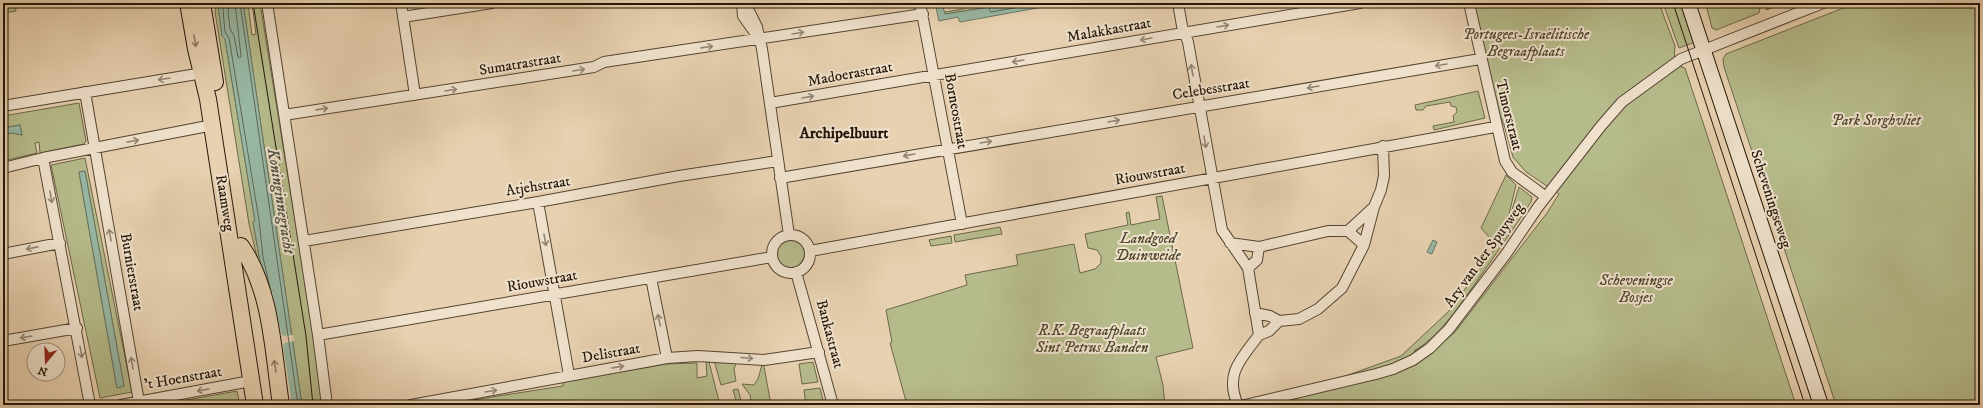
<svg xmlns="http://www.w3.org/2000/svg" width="1983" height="408" font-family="'IM FELL DW Pica',serif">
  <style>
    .green { fill: #b6bb8b; stroke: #6c6849; fill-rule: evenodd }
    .water { fill: #98b8a5; stroke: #697766 }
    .pier { fill: #e7d1b0 }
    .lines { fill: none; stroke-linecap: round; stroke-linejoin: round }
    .shore { stroke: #5e6656; stroke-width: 1 }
    .street-casing { stroke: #544431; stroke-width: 12 }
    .secondary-casing { stroke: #231507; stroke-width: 16 }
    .primary-casing { stroke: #231507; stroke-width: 18 }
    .street { stroke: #efe1cc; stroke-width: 10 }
    .secondary { stroke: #efe1cc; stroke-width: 14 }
    .primary { stroke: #e7d1b0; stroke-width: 16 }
    .tram { stroke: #231507; stroke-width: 1 }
    .oneway { stroke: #938573 }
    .oneway2 { stroke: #8f7c64 }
    .labels { text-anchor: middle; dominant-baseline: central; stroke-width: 4; stroke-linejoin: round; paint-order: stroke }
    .street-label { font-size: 15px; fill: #231507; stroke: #efe1cc }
    .park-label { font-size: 15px; font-style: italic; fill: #4f472f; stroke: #efe1cc }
    .neighbourhood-label { font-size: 16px; font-weight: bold; fill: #231507; stroke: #efe1cc }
    .water-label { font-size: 16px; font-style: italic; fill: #4c4e3e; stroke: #efe1cc }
  </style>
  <rect width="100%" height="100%" fill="#e7d1b0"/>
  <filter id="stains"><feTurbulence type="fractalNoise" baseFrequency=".005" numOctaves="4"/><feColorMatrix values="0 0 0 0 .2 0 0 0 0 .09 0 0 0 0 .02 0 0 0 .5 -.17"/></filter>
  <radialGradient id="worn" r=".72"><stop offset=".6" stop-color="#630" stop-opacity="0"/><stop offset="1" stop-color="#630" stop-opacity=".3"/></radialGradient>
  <path class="green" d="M243,3h5l4,32 4,-1 -4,-31h8l53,329 9,73h-20z
    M968,3h22l-6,5 -40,6v-2l19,-3z
    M1472,3h187l16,43 -1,15 5,5 6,2 111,337h-531l136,-49 47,-44 49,-66 -16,-18 25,-53 10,10 -13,54 16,-52 13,10 -1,5c-19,29 -39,58 -59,86 -16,23 -34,49 -58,63l32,-11 9,-8 92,-119 12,-19 -33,-22 -13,-15 -9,-32 -13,-32z
    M1663,3h21l11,39 -16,6z
    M1704,3h57l-2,10 -43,17 -4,-2 -6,-23z
    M1765,3h19l-18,7z
    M1856,3h124v402h-144l-112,-338 -1,-8 3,-5z
    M15,5l1,6 -13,2v-7z
    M218,5l4,31 3,3 30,182 -2,1 6,34 -2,1 -8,-33 -34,-212 1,-6z
    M1478,91l7,27 -51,12 -1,-4 21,-4 -1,-6 4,-4 -1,-5 -5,-1 -1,-4 -24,4 -3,4h-7l-1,-5z
    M79,103l7,38 -2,3 -44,9 -1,-11 -4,1 2,10 -34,8v-26l9,-2 10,2 -2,-10 -17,3v-12z
    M85,158l47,234 -32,6 -49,-233zM85,171l39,215 -7,2 -38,-216z
    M1162,196l31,152 -37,9 7,28 2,20h-258l-17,-62 2,-1 -6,-32 81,-25 -2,-10 53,-10 -2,-10 58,-11 6,29 15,-4 6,-6v-7l-4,-6 -9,-2 -3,-14 43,-9 -2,-12 3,-1 2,13 29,-6 -4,-22z
    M1000,227l2,7 -47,8 -1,-7z
    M951,236l1,7 -21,3 -2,-6z
    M789,239c33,3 7,45 -10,24 -8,-10 -1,-21 10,-24z
    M713,357l24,4 -3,8 2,12 -15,4z
    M763,361l8,44h-19l-2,-10 -8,-11 12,1 4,-6z
    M706,362h3l11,43h-267v-2l110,-17v-4l103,-18 31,-1v15l10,-2z
    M813,362l5,20 -16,2 -3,-20z
    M820,388l4,17h-18l-2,-15z
    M738,389l4,16h-9l4,-1 -4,-14z
    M237,391l3,14h-6v-3l-16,3h-59z"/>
  <path class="water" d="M222,3h21l59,402h-16l-33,-183 2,-1 -30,-182 -3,-3 -4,-31z
    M935,3h7l3,11 39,-6 6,-5h75l-105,19 -2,-5 -19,4z
    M20,125l2,10 -10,-2 -9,2v-7z
    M85,171l39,215 -7,2 -38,-216z
    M1433,240l4,2 -5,12 -5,-2z"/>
  <path class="pier" d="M260,261l13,34 8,38 2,3 10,-1 1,6 -9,2 -2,2 9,60h-5z"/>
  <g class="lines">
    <path class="shore" d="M225,3l-2,7 2,22 4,6 30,182 4,37 7,31
      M230,3l-2,8 2,18 4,7 4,21 2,1 1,-2 -6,-53
      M240,3l58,402
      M993,3l-4,7 2,2 51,-9"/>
    <defs>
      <path id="street" d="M267,3l51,332 9,70
        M401,3l14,92
        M742,3l1,13 15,21
        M745,3l12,24 5,22 27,186
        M920,3l42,221
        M1178,3l4,23 6,16 34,188 26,38 11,67c-18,24 -35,39 -21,70
        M1469,3l36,158 7,11 30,22
        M403,17l89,-14
        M85,92l54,310
        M770,103l590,-100
        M3,106l200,-33
        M284,115l310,-48 10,-5 53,-8 266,-40
        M43,158l47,247
        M3,168l40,-10 170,-33
        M780,178l700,-119
        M538,202l31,173
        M772 254a19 19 0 1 1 38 0a19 19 0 1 1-38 0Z
        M304,241l234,-39 141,-26 99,-15
        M1230,243l29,4 69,-16h20
        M1364,245l-16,-14 26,-24
        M810,251l685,-124
        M3,254l57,-11
        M1248,268l9,-8 2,-13
        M796,272l37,133
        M651,278l16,80
        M1255,313l15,3 9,5
        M318,335l454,-78
        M1259,335l10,-4 10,-10 20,-2 19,-10 24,-21 22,-43 10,-38 7,-17 3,-14 -1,-30
        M3,341l74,-13
        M121,405l130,-24
        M411,405l256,-47 31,-2 66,4 55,-8
        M1245,405l131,-31 17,-5 20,-9 17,-12 19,-19 57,-75 32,-47 63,-81 21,-24 59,-43 142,-56"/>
      <path id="secondary" d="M1688,3l133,402"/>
      <path id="primary" d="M188,3l8,46 12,50 47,306
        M202,3l13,79
        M241,246c31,45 32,106 40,159"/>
    </defs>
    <use href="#street" class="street-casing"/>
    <use href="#secondary" class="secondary-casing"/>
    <use href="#primary" class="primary-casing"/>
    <use href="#street" class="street"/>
    <use href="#secondary" class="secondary"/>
    <use href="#primary" class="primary"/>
    <path class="tram" d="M253,3l53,333 7,69
      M1673,3l132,402"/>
  </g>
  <defs><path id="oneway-shaft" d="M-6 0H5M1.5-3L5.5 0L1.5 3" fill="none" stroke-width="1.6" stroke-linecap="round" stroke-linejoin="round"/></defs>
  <g class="oneway">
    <use href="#oneway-shaft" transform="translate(1223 26) rotate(-10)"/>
    <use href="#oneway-shaft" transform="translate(798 33) rotate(-9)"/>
    <use href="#oneway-shaft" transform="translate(1146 39) rotate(170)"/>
    <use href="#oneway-shaft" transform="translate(707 47) rotate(-8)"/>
    <use href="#oneway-shaft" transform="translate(1018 61) rotate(170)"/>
    <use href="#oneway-shaft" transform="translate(1441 65) rotate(171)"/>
    <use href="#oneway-shaft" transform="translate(579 70) rotate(-9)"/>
    <use href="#oneway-shaft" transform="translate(1192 70) rotate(-100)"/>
    <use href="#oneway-shaft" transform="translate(164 79) rotate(171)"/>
    <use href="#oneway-shaft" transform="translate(1313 87) rotate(170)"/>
    <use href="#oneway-shaft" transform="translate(451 90) rotate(-9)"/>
    <use href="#oneway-shaft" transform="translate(808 97) rotate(-10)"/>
    <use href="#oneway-shaft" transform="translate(322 109) rotate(-8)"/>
    <use href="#oneway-shaft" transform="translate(1114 121) rotate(-10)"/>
    <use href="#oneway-shaft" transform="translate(133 141) rotate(-11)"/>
    <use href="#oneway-shaft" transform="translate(986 142) rotate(-9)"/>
    <use href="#oneway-shaft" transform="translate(1205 142) rotate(80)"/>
    <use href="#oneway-shaft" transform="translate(909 155) rotate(170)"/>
    <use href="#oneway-shaft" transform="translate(51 197) rotate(79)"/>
    <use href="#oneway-shaft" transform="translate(110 235) rotate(-100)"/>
    <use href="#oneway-shaft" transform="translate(545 240) rotate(80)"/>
    <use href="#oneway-shaft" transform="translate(32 248) rotate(169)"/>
    <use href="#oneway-shaft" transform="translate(659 320) rotate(-102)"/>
    <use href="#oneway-shaft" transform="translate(26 337) rotate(170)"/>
    <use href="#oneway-shaft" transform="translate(81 352) rotate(80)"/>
    <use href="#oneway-shaft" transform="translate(747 358) rotate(5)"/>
    <use href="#oneway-shaft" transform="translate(132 363) rotate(-100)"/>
    <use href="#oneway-shaft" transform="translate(618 367) rotate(-10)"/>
    <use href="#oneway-shaft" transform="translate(203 390) rotate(170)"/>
    <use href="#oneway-shaft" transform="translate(491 391) rotate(-9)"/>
  </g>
  <g class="oneway2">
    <use href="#oneway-shaft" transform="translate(195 41) rotate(80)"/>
    <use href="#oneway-shaft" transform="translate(275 366) rotate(-99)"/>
  </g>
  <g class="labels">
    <g class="street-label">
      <text transform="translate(1109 30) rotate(-10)">Malakkastraat</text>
      <text transform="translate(520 64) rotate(-9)">Sumatrastraat</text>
      <text transform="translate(850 74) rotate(-10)">Madoerastraat</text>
      <text transform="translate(1211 89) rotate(-9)">Celebesstraat</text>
      <text transform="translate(956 111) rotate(80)">Borneostraat</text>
      <text transform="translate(1509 115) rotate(76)">Timorstraat</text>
      <text transform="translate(1150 174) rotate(-10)">Riouwstraat</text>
      <text transform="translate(538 186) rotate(-9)">Atjehstraat</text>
      <text transform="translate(1771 199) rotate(72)">Scheveningseweg</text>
      <text transform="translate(225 203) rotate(81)">Raamweg</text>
      <text transform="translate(1484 255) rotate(-54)">Ary van der Spuyweg</text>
      <text transform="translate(132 272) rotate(80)">Burnierstraat</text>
      <text transform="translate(542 281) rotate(-10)">Riouwstraat</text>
      <text transform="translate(830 334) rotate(75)">Bankastraat</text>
      <text transform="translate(611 353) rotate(-10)">Delistraat</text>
      <text transform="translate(183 378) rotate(-10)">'t Hoenstraat</text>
    </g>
    <g class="park-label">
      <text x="1526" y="34">Portugees-Israëlitische<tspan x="1526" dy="17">Begraafplaats</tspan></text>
      <text x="1876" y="120">Park Sorghvliet</text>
      <text x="1148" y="238">Landgoed<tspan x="1148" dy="17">Duinweide</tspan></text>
      <text x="1636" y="280">Scheveningse<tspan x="1636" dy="17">Bosjes</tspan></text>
      <text x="1092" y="330">R.K. Begraafplaats<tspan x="1092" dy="17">Sint Petrus Banden</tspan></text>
    </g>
    <g class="neighbourhood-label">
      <text x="844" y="133">Archipelbuurt</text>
    </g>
    <g class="water-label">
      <text transform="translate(281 201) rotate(81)">Koninginnegracht</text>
    </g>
  </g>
  <rect width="1983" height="408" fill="none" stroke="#e7d1b0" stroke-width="16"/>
  <rect x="4" y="4" width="1975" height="400" fill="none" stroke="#231507" stroke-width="2"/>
  <rect x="8" y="8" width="1967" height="392" fill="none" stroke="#231507"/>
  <g transform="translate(46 362) rotate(199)"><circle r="19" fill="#efe1cc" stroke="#9d8f7d"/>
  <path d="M0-3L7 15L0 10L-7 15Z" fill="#8f2418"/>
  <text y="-6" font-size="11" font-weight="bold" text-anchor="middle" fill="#231507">N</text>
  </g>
  <rect width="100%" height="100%" filter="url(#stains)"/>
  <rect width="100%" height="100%" fill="url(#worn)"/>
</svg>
